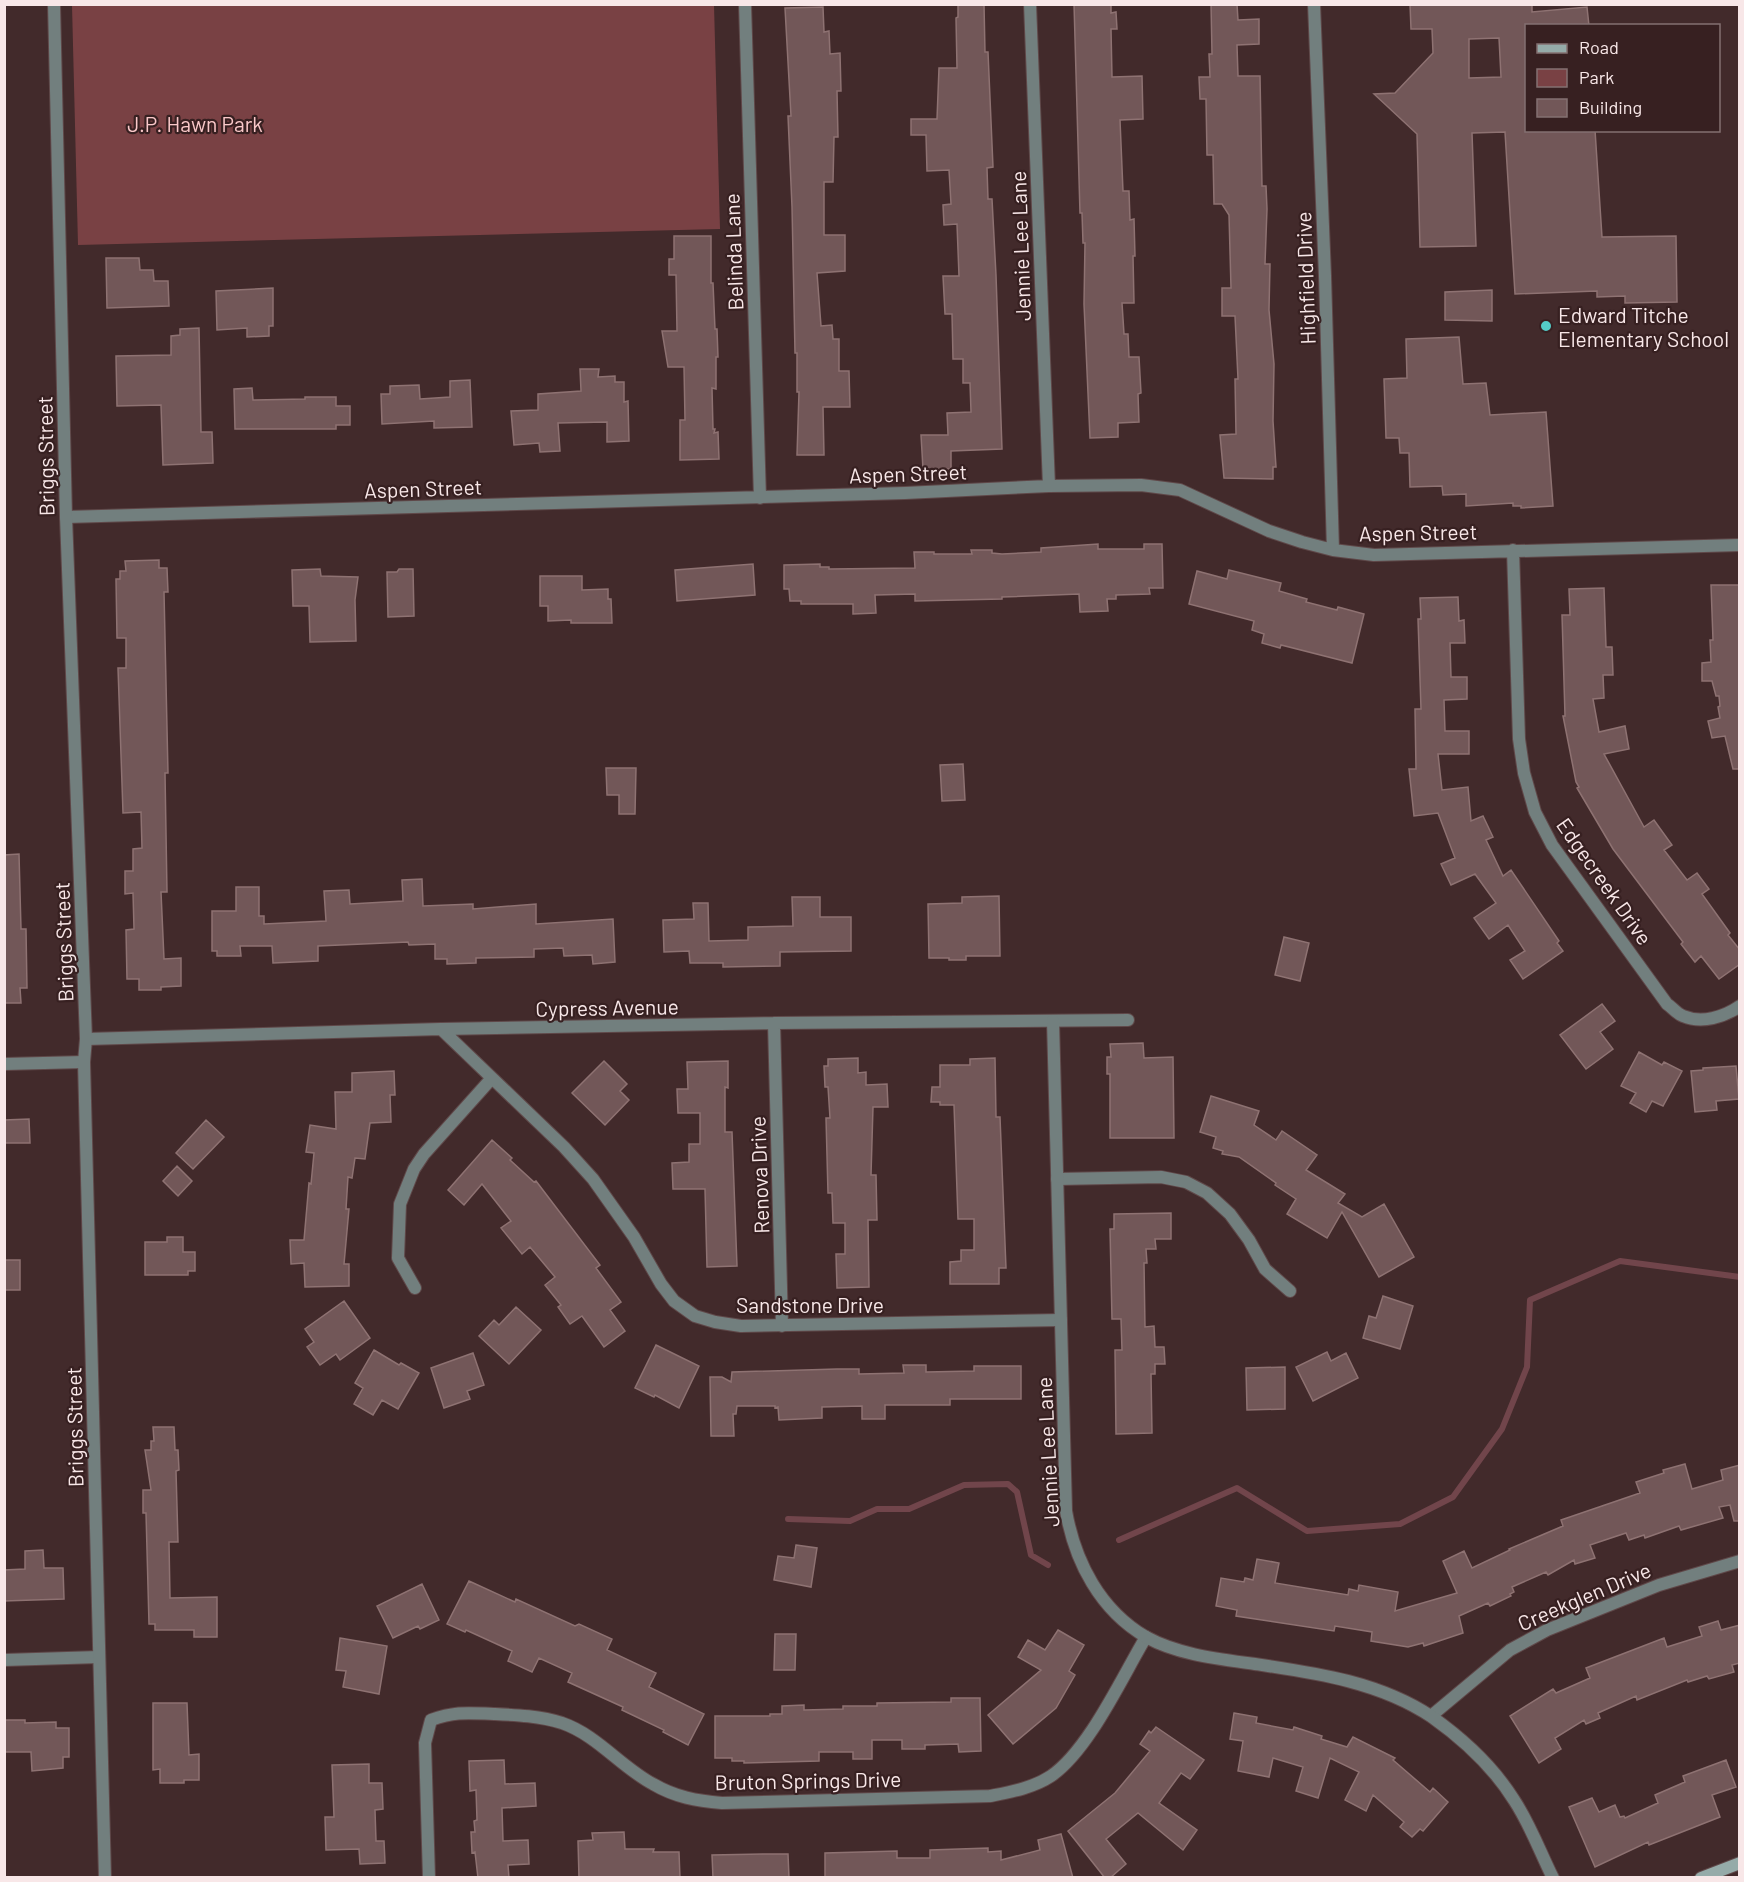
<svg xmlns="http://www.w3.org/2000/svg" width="1744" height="1882" font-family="Barlow,sans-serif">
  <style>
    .green { fill: #794144 }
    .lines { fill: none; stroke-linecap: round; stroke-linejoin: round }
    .stream { stroke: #71454b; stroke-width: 6 }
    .building { fill: #725758; stroke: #8e7272; stroke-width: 1.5; fill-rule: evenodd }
    .minor-casing { stroke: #5f4849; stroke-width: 14 }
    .tertiary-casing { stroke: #5f4849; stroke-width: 14 }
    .secondary-casing { stroke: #5f4849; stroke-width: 14 }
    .minor { stroke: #727f7e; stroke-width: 12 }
    .tertiary { stroke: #727f7e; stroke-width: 12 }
    .secondary { stroke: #95aba9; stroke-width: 12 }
    .poi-dot { fill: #54cdc8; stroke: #372021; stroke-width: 2 }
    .labels { text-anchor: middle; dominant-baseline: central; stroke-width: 4.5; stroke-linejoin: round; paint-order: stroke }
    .park-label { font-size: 21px; fill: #fac8c9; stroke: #372021 }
    .street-label { font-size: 21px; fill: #f8e7e8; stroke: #372021 }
    .poi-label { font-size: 21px; fill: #f8e7e8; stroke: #372021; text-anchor: start }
  </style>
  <rect width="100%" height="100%" fill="#422a2b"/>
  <path class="green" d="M72,5h642l6,224 -642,16z"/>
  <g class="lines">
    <path class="stream" d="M788,1519l62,2 27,-12h32l55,-24 44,-1 9,8 14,63 17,10
      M1119,1540l118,-52 70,43 93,-7 53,-27 49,-68 25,-62 3,-67 90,-39 120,16"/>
  </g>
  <path class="building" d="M958,4h26l1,48h3l5,115 -6,1 1,31h4l4,76 6,174 -51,2v18h-28l-2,-34h27l-1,-22 24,-1 -1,-29h-7v-24h-10l-1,-45h-7l-2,-38h16l-2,-52 -13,1 -1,-20 8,-1 -2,-34 -22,1 -1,-36h-15v-16h26l2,-51h18l-1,-50 2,-1z
    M1074,4h37v9l5,-1 1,17h-6l1,48 30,-1 1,43 -23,1 3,71h6l1,29 4,-1 1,37h-2l1,47h-12l2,31h4l1,23h10l2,36 -3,1 1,28 -21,1v14l-28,1 -6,-134 1,-61h-2l-1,-30h-2z
    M1211,4h26l1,16 21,-1v25l-22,1 1,31h22l2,110h4l1,23 -2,55h5l-1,46 5,54 -1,57 3,46h-3v12l-49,-1 -4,-43 16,-1 -1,-55h3l-3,-63h-13v-28h9l-2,-73 -7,-11h-8l-1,-49h-6l-1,-56h-6l-1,-22h11l-1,-23h3z
    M1410,4h122v8l55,-5 2,19h-62v104h68l7,107 74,-1 1,66 -52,1v-7l-28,1v-6l-82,3 -10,-162 -33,1 4,113 -56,1 -3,-113 -43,-40 21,-1 38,-40 -1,-24h-21zM1499,38l2,39 -32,1v-39z
    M823,7l1,25 5,-1 1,23 10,-1 1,38h-4l1,46h-4l-1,45h-9v53h21v36l-28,2 4,53 11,-1 1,14h6v32h10l1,36h-27l1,48h-27l2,-63h-2v-39h-2l-3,-146 -4,-91h3l-6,-108z
    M674,236h37v47h2l2,46h2l1,28h-2v32l-4,-1 1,41h2l-1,4 4,-1 1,27 -39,1v-40h5l-1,-53h-16l-6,-36h15l-1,-56h-7v-16h5z
    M106,258h33l1,12h13l1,11h14l1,25 -62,2z
    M273,288v38h-4v10l-22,1v-9l-30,2 -1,-39z
    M1492,290v31l-47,-1v-28z
    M199,328l2,104h11l1,31 -50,2 -2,-60 -44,1 -1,-50 55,-1v-19l9,-1v-6z
    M1459,337l4,47 23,-1 4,32 56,-3 7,94 -32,2v-2h-8v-3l-47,3v-12l-23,1 -1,-9 -32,1 -1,-34h-9l-1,-15h-13l-2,-59 23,-1 -1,-39z
    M580,369h19l-1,8 17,-1v6h9v20l4,-1 1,40 -22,1v-20l-49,1 2,28 -20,1 -1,-9 -25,2 -3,-34 27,-1v-16l43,-3z
    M470,380l2,47 -38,1v-7l-52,3 -1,-30h9v-8l29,-1 1,14 30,-2v-16z
    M252,388l1,12 52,-1v-2h31v9h14v19h-14v4h-101l-1,-40z
    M1098,544v5h46v-5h18l1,44h-14l1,6 -34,1v4h-9l1,12 -28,1 -1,-18 -77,3v2l-87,2v-7l-40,1 1,18 -23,1v-10h-52v-3h-11l-1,-12h-5v-24l36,-1v3h9v2l86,-1 -1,-16h20v2h38l-1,-4h21v3l10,1 39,-2v-4z
    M159,560v8h8l1,24h-4l4,181h-3l2,119h-6l3,67 17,-1v28l-20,1v3h-22v-11h-12l-1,-49 8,-1 -1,-36 -8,1v-23h8v-22l9,-1 -1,-36 -18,1 -5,-145h8v-30h-9l-1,-59h4v-8h6l-1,-10z
    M753,564l2,31 -78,6 -2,-31z
    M320,569l1,7 37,1 -3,23 1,41 -46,1 -1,-36h-16l-1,-36z
    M399,569h14l1,47 -26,1 -1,-45h10z
    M1229,570l52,13 -2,8 28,8 -1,3 31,8 1,-3 26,7 -12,49 -71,-18 -1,3 -18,-5 2,-9 -12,-4 2,-9 -65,-17 8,-33 30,8z
    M540,576h42v14l26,-1v10h3l1,24h-41v-3l-23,1v-15h-8z
    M1711,585h29v184h-7l-8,-33 -13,2 -4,-17 12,-3 -2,-11 2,-1 -1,-10h-3l-4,-15h-10v-18l9,-1 -1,-22h3z
    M1604,588l2,59h6l1,28h-10l1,23 -11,1 6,33 26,-6 4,23 -25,5 40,73 10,-7 18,25 -8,5 23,30 10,-7 12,16 -7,5 28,39 -2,2 12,15v14l-21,15 -18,-23 -6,6 -14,-18 2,-2 -70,-93 -36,-61 2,-1 -3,-5 -13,-66h2l-3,-101h8l-1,-26z
    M1458,597l1,24 5,-1 1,23h-15l1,34h16v22l-23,1 1,31h24v23h-31l4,36 26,-3 3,34 12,-5 10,21 -7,3 17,36 8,-6 48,71 -2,2 6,8 -40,28 -13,-19 15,-9 -17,-26 -19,14 -15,-21 22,-15 -21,-29 -24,11 -10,-21 14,-6 -17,-45 -24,3 -5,-47h7l-1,-60h6l-3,-90h3l-1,-21z
    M963,764l2,36 -23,1 -2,-36z
    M606,768h30l-1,46h-16v-19h-12z
    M19,854l2,75h5l1,59h-7l1,15h-17v-148z
    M422,879l1,27 50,-2v5l63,-5v20l77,-5 2,43 -22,2 -1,-9 -28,1 -1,-8 -29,1v8l-58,1v5l-29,1v-5h-12v-15l-26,1 -1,-3 -90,4v15l-45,2 -1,-17h-32l1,10h-24v-5h-5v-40h24v-24h23v29h5v8l62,-3 -2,-30 25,-1 1,14 53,-3 -1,-21z
    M999,896l1,60h-34v4h-17v-2h-20l-1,-54 34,-1v-6z
    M792,897h28v20h31v34l-71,1v14l-57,1v-4h-33l-1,-12 -25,1 -1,-32 31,-1 -1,-16h15l1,38 39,-1v-13l45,-1z
    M1284,937l25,6 -9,38 -25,-6z
    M1602,1004l13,17 -15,11 13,17 -27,20 -26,-34z
    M1143,1043l1,15 29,-1 1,81h-64v-64h-3v-17h4l-1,-13z
    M1639,1052l23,13 2,-3 18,9 -19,35 -11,-5 -6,11 -16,-9 6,-10 -15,-7z
    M858,1058v15l8,-1v13l21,-1 1,23h-15l-2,68h5l1,45h-9l1,67 -32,1 -1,-34h9v-31h-12l-1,-30h-4l-2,-75h4l-2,-31h-3l-1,-21h4v-7z
    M995,1058l1,59h4l6,151h-7v16h-49v-22l11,-1v-11h13v-31h-16l-4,-114h-14v-3h-9l1,-15h8v-22h30v-6z
    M604,1061l23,23 -7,7 9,9 -24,25 -33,-32z
    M728,1061v27l-3,-1v45h7l5,134 -30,1 -2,-78h-32l-1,-26 17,-1v-18h11v-31h-22l-1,-24h11l-1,-27z
    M1736,1066l3,33 -23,2 1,9 -22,2 -4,-41 12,-1v-2z
    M394,1071l1,24h-5l1,27 -21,1 -5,36 -10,-1 -3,20 -4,-1 -2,32h3l-5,55h5v22l-44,1 -1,-24 -13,1 -1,-24h14l5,-57 2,1 3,-31 -8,-1 4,-27 26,4 -1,-37h17v-19z
    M1211,1096l48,15 -5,14 22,15 6,-9 35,24 -11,15 39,24 -7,9 24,14 22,-13 30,53 -35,20 -37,-65 -15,26 -40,-24 9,-15 -21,-14 1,-2 -37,-26 -17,-3 1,-3 -10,-3 3,-11 -16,-5z
    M29,1119l1,24h-26v-23z
    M206,1120l18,17 -31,32 -17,-16z
    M492,1140l20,18 -2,2 24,22 2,-1 64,84 -4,3 25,34 -11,8 15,21 -21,16 -22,-31 -12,8 -12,-17 3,-2 -16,-20 10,-8 -25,-30 -8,7 -21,-26 10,-7 -29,-37 -18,21 -16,-15z
    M177,1166l15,15 -14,15 -15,-15z
    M1171,1213v26h-16l1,10h-10l1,14h-3l1,64 9,-1 1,21h9l1,17h-10v10h-4l1,59 -36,1 -1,-84h7l-1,-31h-9l-2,-90h4v-15z
    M167,1237h16v15h12v19h-7v4h-43v-33h22z
    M4,1260h16v30h-16z
    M1383,1296l30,10 -13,43 -37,-11 6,-22 7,2z
    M344,1301l26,37 -30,22 -4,-6 -16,11 -13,-18 7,-5 -9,-13z
    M516,1307l25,23 -32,34 -30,-28 15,-16 5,5z
    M656,1345l43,21 -20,42 -24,-13 -1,2 -19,-9z
    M374,1350l25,15 2,-2 18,10 -21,36 -16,-9 -9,15 -19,-11 9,-16 -8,-5z
    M1327,1352l4,9 15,-8 12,25 -45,23 -17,-34z
    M473,1353l11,32 -17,6 3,8 -26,9 -13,-40z
    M903,1365h23v7l48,-1v-5h47v33h-71v6h-65v14h-23v-13l-40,1v11l-43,2 -1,-13 -3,1v-2h-38l-1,8h-3l1,22h-23l-1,-59h12l9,5 1,-10 105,-3h22v5l45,-1z
    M1285,1367v42l-38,1 -1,-42z
    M153,1427h21l1,23h3l1,20 -3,1 2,71h-9l1,56 47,-1v40h-23v-7h-39v-6h-6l-3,-111h-3v-23h8l-6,-40h6v-9h3z
    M1685,1464l7,25 31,-9 -2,-10 19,-5v56h-6l-4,-16 -11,2 4,11 -42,12 -2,-4 -34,12 -1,-3 -15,5 -3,-7 -36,12 5,13 -20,6 -1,-4 -26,15 -2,-3 -34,15 2,5 -4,2 1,2 -21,10 -2,-3 -29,13 4,17 -39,13 -1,-3 -15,4 -37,-6 1,-9 -37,-6 -1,5 -98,-15 1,-6 -21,-4 5,-28 23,4 1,-4 8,2 4,-21 22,4 -4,20 73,12 1,-6 9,2 1,-6 39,7 -3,19 62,-18 -14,-32 21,-10 8,17 38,-18 -1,-1 54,-23 -2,-6 79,-27 -4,-11 28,-9 -1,-3z
    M796,1545l21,3 -6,39 -37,-7 4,-24 16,2z
    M43,1550l1,18h19l1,31 -60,2v-31l21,-1v-18z
    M469,1581l46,21 1,-3 59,27 4,-2 33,15 -5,11 49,23 -7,14 55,27 -16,31 -25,-13 1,-2 -42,-20 1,-3 -55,-25 4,-9 -33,-15 -7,14 -24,-11 4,-10 -46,-21 -1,2 -18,-8z
    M422,1584l17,36 -19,9 -2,-3 -25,12 -16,-32z
    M1718,1621l3,9 19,-5v38l-8,2 2,7 -25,7 -2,-3 -19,6 -1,-2 -50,20 -1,-4 -38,17 2,5 -14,6 -2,-4 -29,18 6,11 -22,14 -29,-47 43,-27 3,4 34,-15 -4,-10 78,-30 3,9 35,-11 -3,-9z
    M1058,1630l26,15 -15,26 6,4 -19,33 -43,36 -25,-29 53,-45 -23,-13 10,-17 17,10z
    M775,1634h21l-1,36h-21z
    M340,1638l47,8 -8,48 -36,-7 3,-16 -10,-1z
    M951,1698h29l1,53 -22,1 -1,-8 -33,1v4h-23v-9h-30v19h-19v-7h-34v9l-75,2v-2h-12v-3h-17v-42h55v-2h12v-8l22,-1v5l39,-1v-3h34v-3l74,-1z
    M153,1703h34l2,52 10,-1v26h-15v3h-24v-14l-7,1z
    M1234,1713l23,4 -1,6 37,7 1,-3 28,9 -1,3 26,8 6,-10 42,21 -2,2 37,32 3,-4 15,14 -25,29 -3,-2 -8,8 -12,-10 4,-5 -31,-27 -7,16 -21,-11 14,-28 -29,-14 -12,40 -22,-7 7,-24 -30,-9 -4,19 -31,-6 5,-30 -13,-2z
    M4,1720h21v3l31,-1v6h13v29h-6v11l-31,3 -1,-19h-27z
    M1156,1727l48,33 -14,19 -9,-6 -22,30 38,27 -14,20 -45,-37 -32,26 20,25 -16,14h-5l-37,-47 47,-38 35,-42 -10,-7 9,-13 2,2z
    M504,1760l1,24 30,-1 1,23 -34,2 1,33 25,-1 1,24 -21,1 1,13h-31l-3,-26 -3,1 -1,-21h4l-1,-11 3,-1 -1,-30 -6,1 -1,-30z
    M1726,1760l10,27 -24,8 8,22 -71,28 -1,-3 -53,25 -26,-60 23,-9 7,14 16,-7 5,12 4,-1 1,2 33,-15 -3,-8 30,-13 -2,-6z
    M369,1764v19h13l1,26 -8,1 1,31h8l1,22 -25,1 -1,-15 -33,1 -1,-33h9l-2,-52z
    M624,1832l1,17h29l-1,3h26l1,26h-101l-1,-37 15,-1 -1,-7z
    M1061,1834l12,44h-248v-25l72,-2v7h33v-8l58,-2v4l13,-1v9l39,-10 -2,-10z
    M763,1854h25l1,24h-76l-1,-23z"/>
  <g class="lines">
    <defs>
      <path id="minor" d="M745,4l15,494
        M1030,4l19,482
        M1314,4l11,272 8,274
        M66,517l839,-24 144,-7 92,-1 39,5 89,41 33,11 31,8 41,5 366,-10
        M1513,550l6,189 5,34 11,39 17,33 115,159c5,3 10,10 16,12 19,8 41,1 57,-10
        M774,1023l8,303
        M441,1029l123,118 29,32 41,58 27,47 13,17 21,15 20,6 26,4 320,-6
        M86,1039l355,-10 333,-6 354,-3
        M4,1064l80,-2
        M1057,1179l104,-2 25,5 21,11 23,21 19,26 16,29 25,22
        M415,1288l-17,-30 2,-54 14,-35 10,-15 68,-76
        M4,1660l95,-3
        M1431,1716l79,-66 37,-20 112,-45 81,-24
        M429,1878l-4,-135 6,-23c25,-9 37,-7 63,-6 22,1 46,2 68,9 35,12 59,44 91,61 22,13 44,17 69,19l268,-7c20,-4 43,-8 61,-20 38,-26 71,-99 95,-139"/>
      <path id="tertiary" d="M54,4l12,513 20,522 -2,23 21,816
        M1053,1021l13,490c9,51 34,99 80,126 33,18 73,22 109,27 61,9 125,18 177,53 31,22 62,51 82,83 16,24 26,52 39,78"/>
      <path id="secondary" d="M1701,1878l39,-15"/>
    </defs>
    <use href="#minor" class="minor-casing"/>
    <use href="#tertiary" class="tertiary-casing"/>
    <use href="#secondary" class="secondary-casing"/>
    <use href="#minor" class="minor"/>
    <use href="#tertiary" class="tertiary"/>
    <use href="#secondary" class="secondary"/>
  </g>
  <circle class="poi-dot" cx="1546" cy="326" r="6"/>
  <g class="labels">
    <g class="park-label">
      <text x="195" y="123">J.P. Hawn Park</text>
    </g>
    <g class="street-label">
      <text transform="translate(1020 246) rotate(-92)">Jennie Lee Lane</text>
      <text transform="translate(733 252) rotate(-92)">Belinda Lane</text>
      <text transform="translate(1305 278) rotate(-92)">Highfield Drive</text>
      <text transform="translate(45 456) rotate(-91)">Briggs Street</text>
      <text transform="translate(908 473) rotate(-2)">Aspen Street</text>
      <text transform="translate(423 488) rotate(-2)">Aspen Street</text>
      <text transform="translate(1418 532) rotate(-1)">Aspen Street</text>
      <text transform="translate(1605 881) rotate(55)">Edgecreek Drive</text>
      <text transform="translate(63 942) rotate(-92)">Briggs Street</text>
      <text transform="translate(607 1007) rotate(-1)">Cypress Avenue</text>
      <text transform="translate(759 1175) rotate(-92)">Renova Drive</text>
      <text x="810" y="1304">Sandstone Drive</text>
      <text transform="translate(74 1427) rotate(-91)">Briggs Street</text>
      <text transform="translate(1047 1452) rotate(-93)">Jennie Lee Lane</text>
      <text transform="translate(1584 1596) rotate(-23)">Creekglen Drive</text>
      <text transform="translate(808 1780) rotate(-1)">Bruton Springs Drive</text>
    </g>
    <g class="poi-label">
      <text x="1558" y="314">Edward Titche<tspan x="1558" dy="24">Elementary School</tspan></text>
    </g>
  </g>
  <rect width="1744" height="1882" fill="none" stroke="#f8e7e8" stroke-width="12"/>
  <rect x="1525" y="24" width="195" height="108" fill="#372021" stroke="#847071" stroke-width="1.5"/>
  <rect x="1537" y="44" width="30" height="9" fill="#95aba9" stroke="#847071" stroke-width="1.5"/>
  <text x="1579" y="54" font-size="18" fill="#f8e7e8">Road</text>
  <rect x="1537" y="69" width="30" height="18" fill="#794144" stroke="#847071" stroke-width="1.5"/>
  <text x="1579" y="84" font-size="18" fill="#f8e7e8">Park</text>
  <rect x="1537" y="99" width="30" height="18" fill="#725758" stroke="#847071" stroke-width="1.5"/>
  <text x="1579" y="114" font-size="18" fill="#f8e7e8">Building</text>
</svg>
